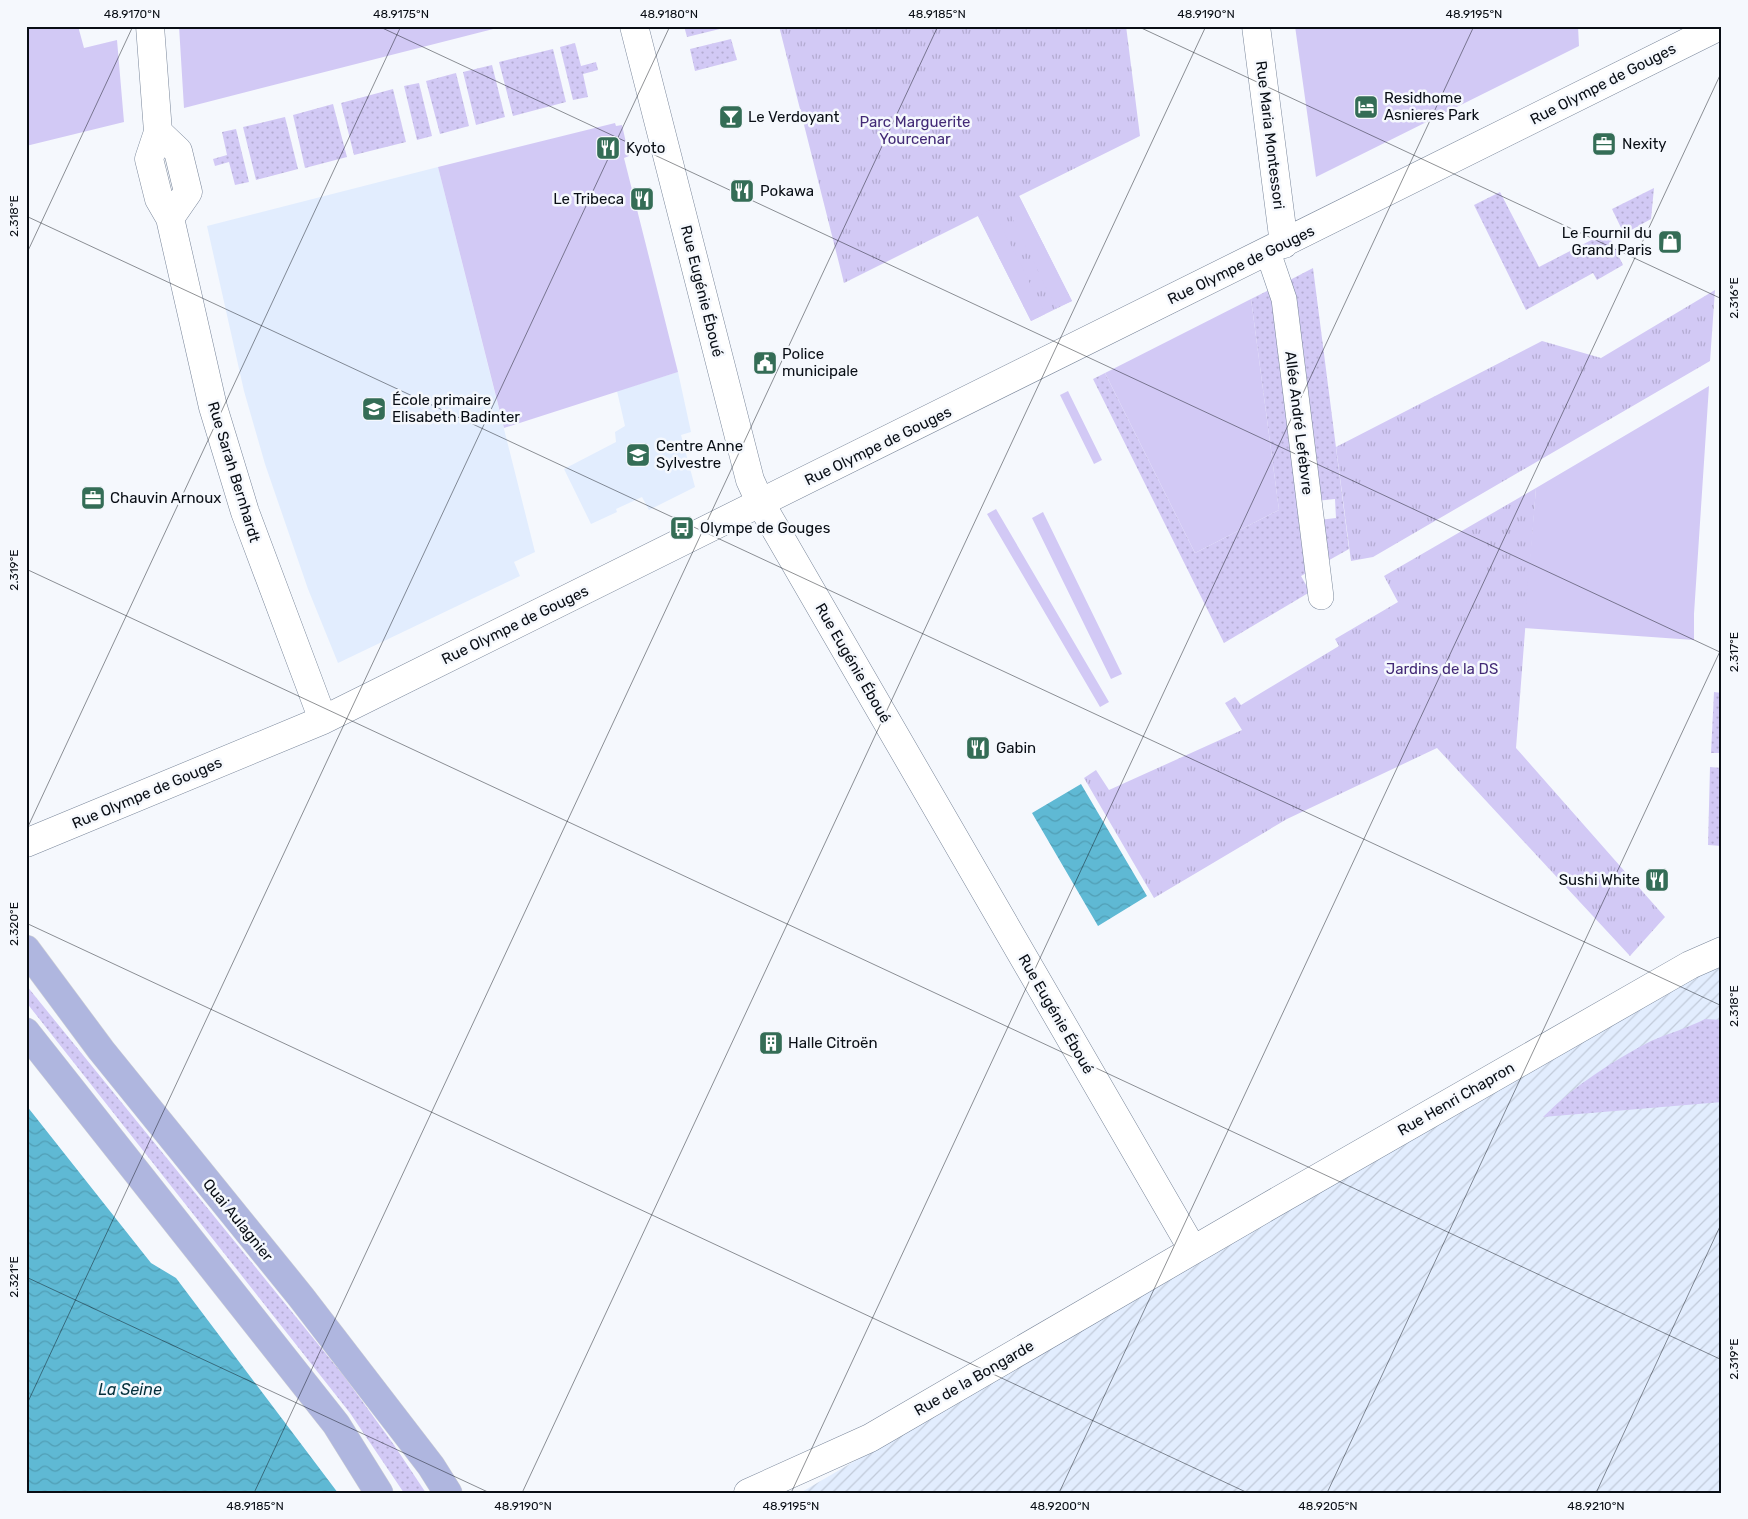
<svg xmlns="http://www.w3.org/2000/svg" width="1748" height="1519" font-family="Rubik,sans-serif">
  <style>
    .built { fill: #e2edfe }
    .industrial { fill: url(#industrial-furrows) }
    .grass { fill: url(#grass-dots) }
    .park { fill: url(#park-tufts) }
    .garden { fill: #d2c9f5 }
    .water { fill: url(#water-waves) }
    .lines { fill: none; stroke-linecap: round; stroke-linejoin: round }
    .pedestrian-casing { stroke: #79869a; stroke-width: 26 }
    .minor-casing { stroke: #79869a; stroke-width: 29 }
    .primary-casing { stroke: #d3d4d5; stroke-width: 29 }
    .pedestrian { stroke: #fff; stroke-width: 25 }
    .minor { stroke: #fff; stroke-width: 28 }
    .primary { stroke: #afb6df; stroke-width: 28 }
    .ticks { fill: none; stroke: #090e15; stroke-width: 1; stroke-opacity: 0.45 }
    .labels { text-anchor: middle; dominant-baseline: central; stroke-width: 5; stroke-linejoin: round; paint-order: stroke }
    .street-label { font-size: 15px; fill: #090e15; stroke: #f5f8fd }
    .poi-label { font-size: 15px; fill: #090e15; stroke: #f5f8fd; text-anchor: start }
    .park-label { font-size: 15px; fill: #432a76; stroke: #f5f8fd }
    .water-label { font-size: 16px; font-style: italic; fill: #032f3b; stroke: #f5f8fd }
    .neatline { fill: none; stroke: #090e15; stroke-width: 2 }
    .ticks-label { font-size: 12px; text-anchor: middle; fill: #090e15 }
  </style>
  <defs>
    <pattern id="industrial-furrows" width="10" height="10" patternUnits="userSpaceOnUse" patternTransform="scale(1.25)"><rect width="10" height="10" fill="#e2edfe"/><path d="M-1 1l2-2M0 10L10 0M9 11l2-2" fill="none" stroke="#c1cad9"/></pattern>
    <pattern id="grass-dots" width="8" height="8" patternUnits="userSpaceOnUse" patternTransform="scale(1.25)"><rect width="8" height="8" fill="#d2c9f5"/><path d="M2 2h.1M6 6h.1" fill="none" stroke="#b3abd1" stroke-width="1.8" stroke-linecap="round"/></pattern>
    <pattern id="park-tufts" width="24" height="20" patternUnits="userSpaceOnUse" patternTransform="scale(1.25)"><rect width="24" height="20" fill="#d2c9f5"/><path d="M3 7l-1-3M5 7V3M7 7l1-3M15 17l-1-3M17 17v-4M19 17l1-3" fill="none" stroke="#b3abd1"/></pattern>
    <pattern id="water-waves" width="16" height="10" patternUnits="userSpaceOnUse" patternTransform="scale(1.25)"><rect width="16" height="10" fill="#5fb9d4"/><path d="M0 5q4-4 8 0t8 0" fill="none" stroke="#519eb5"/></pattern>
  </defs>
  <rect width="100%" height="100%" fill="#f5f8fd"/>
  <path class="built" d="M438,167l97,385 -21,10 6,14 -182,87 -30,-74 -43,-125 -21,-73 -37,-165z
    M678,372l13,60 -10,3 14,52 -46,23 -7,-13 -26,12 1,3 -26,12 -27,-55 52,-27 -1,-10 10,-6 -8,-35z"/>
  <path class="industrial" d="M1722,955v538h-922z"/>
  <path class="grass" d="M684,26h44v1l-41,10z
    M731,39l6,21 -42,11 -5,-22z
    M575,43l6,23 15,-4 2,8 -15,4 5,23 -15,3 -13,-53z
    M553,49l13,53 -53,14 -14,-54z
    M492,65l13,52 -29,8 -13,-53z
    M456,73l13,53 -29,8 -14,-53z
    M419,83l13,53 -15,4 -13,-54z
    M393,89l13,53 -52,13 -13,-52z
    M333,104l14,53 -42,11 -12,-53z
    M285,117l13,52 -42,11 -13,-53z
    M236,129l13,53 -14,3 -6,-23 -14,4 -2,-7 14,-4 -5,-23z
    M1654,188l-3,31 -27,15 -12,-25z
    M1500,192l39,75 68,-35 16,33 -26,15 -4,-7 -67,37 -52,-105z
    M1313,268l36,281 -25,14 -5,-43 17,-2 -1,-19 -19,2 -28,-220z
    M1271,289l41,281 -11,6 9,16 -86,51 -131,-264 12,-6 90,180 84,-43 -28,-211z
    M1714,692l8,1v60h-11z
    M1710,767l12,1v78l-14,-1z
    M26,985l318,391 50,69 32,48h-22l-54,-80 -324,-411z
    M1705,1019l17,1v82l-179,15c31,-31 69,-56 108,-76 18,-8 37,-13 54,-22z"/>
  <path class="park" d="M779,26h347l14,110 -121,60 53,105 -41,20 -53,-105 -134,67z
    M1715,290l-5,71 -337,196 -22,4 -15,-114 206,-106 59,17z
    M1536,488l-20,260 149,169 -35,39 -193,-208 -150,71 -133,79 -70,-120 12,-8 13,20 133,-60 -17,-27 10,-6 6,8 98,-59 -4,-7 63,-37 -14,-26z"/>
  <path class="garden" d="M26,26h52l6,22 33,-8 7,82 -98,24z
    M179,26h326l-321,82z
    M1295,26h283l1,20 -263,131z
    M615,123l1,3 6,-1 7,31 -5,2 54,214 -174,56 -66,-261z
    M1019,196l53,105 -16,7 -51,-105z
    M993,209l52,105 -14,7 -53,-105z
    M1251,299l28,211 -84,43 -90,-180z
    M1709,386l-15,228v26l-170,-12 12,-140z
    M1068,391l34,69 -8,4 -34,-69z
    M996,509l113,193 -9,5 -113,-193z
    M1043,512l79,162 -11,5 -79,-161z"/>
  <path class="water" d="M1081,784l66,112 -49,30 -66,-113z
    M26,1105l125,158 25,15 162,215h-312z"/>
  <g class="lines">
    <defs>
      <path id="pedestrian" d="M1268,252l16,47 37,298"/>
      <path id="minor" d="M150,26l8,106 -9,27 10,40 11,19 43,189 32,105 78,208
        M634,26l116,454 11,24 432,746
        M1256,26l28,218
        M158,132l20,19 10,41 -18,26
        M26,843l297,-123 1397,-694
        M748,1493l122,-55 399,-232 421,-241 32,-14"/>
      <path id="primary" d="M26,949l75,101 200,247 130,169 17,27
        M26,1032l310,392 43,69"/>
    </defs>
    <use href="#pedestrian" class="pedestrian-casing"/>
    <use href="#minor" class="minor-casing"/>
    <use href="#primary" class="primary-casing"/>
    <use href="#pedestrian" class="pedestrian"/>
    <use href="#minor" class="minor"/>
    <use href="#primary" class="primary"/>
  </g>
  <path class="ticks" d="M378,26l1344,627M1137,26l585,273M26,216l1696,790M26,255l107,-229M26,569l1696,791M26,831l375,-805M26,923l1222,570M26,1277l464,216M26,1406l644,-1380M254,1493l684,-1467M522,1493l684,-1467M791,1493l683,-1467M1059,1493l663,-1422M1327,1493l395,-846M1596,1493l126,-271"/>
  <defs>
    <symbol id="hotel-square" viewBox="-11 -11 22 22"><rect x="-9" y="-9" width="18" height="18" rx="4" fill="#346d56" stroke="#f5f8fd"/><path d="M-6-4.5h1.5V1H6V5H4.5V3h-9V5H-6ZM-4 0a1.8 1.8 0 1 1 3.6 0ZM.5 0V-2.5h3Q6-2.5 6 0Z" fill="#fff"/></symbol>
    <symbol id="bar-square" viewBox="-11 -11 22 22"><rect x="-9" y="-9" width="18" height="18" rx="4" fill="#346d56" stroke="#f5f8fd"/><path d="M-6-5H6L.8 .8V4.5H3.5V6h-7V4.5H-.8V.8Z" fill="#fff"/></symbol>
    <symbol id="office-square" viewBox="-11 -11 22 22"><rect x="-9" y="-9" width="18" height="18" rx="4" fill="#346d56" stroke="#f5f8fd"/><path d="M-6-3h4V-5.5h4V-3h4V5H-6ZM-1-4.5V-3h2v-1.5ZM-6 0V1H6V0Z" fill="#fff"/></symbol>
    <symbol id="restaurant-square" viewBox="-11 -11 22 22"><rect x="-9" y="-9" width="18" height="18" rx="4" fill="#346d56" stroke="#f5f8fd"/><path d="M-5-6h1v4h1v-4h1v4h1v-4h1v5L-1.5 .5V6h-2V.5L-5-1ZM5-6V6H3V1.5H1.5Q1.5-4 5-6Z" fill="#fff"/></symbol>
    <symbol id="shop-square" viewBox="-11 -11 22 22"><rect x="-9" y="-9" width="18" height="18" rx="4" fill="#346d56" stroke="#f5f8fd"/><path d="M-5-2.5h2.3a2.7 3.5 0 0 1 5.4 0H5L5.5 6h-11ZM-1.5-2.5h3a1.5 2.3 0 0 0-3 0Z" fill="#fff"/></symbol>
    <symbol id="civic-square" viewBox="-11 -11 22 22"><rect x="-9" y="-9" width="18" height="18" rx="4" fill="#346d56" stroke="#f5f8fd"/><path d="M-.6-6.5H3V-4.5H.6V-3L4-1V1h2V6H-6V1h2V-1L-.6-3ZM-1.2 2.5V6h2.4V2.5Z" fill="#fff"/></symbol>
    <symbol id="school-square" viewBox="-11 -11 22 22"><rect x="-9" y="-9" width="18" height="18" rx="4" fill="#346d56" stroke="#f5f8fd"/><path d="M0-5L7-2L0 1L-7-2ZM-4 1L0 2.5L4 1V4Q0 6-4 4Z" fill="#fff"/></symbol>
    <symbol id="bus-square" viewBox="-11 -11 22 22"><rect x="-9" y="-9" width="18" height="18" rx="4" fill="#346d56" stroke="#f5f8fd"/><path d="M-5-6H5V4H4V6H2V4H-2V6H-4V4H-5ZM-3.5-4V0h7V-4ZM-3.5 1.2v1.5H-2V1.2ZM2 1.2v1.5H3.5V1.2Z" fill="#fff"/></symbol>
    <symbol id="building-square" viewBox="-11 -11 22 22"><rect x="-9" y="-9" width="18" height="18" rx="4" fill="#346d56" stroke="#f5f8fd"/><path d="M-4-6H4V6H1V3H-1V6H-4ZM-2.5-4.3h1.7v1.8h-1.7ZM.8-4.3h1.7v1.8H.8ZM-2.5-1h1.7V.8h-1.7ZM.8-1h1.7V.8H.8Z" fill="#fff"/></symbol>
  </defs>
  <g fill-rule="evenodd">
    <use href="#hotel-square" x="1352" y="93" width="28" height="28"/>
    <use href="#bar-square" x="717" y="103" width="28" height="28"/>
    <use href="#office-square" x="1590" y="130" width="28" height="28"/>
    <use href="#restaurant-square" x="594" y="134" width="28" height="28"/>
    <use href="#restaurant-square" x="728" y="177" width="28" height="28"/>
    <use href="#restaurant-square" x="628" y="185" width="28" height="28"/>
    <use href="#shop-square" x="1656" y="228" width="28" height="28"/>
    <use href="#civic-square" x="751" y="349" width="28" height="28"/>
    <use href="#school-square" x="360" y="395" width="28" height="28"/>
    <use href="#school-square" x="624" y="441" width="28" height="28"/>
    <use href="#office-square" x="79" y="484" width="28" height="28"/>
    <use href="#bus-square" x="668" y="514" width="28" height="28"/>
    <use href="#restaurant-square" x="964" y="734" width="28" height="28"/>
    <use href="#restaurant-square" x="1643" y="866" width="28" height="28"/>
    <use href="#building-square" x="757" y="1029" width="28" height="28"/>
  </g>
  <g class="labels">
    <g class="street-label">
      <text transform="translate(1603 84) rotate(-27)">Rue Olympe de Gouges</text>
      <text transform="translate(1270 135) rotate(83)">Rue Maria Montessori</text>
      <text transform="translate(1241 265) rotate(-26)">Rue Olympe de Gouges</text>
      <text transform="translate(702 291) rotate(76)">Rue Eugénie Éboué</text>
      <text transform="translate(1299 423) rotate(83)">Allée André Lefebvre</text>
      <text transform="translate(878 446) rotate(-26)">Rue Olympe de Gouges</text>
      <text transform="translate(234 472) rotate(73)">Rue Sarah Bernhardt</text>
      <text transform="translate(515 625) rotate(-26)">Rue Olympe de Gouges</text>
      <text transform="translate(853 663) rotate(60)">Rue Eugénie Éboué</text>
      <text transform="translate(147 793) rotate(-23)">Rue Olympe de Gouges</text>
      <text transform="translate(1056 1014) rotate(60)">Rue Eugénie Éboué</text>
      <text transform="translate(1456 1099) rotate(-30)">Rue Henri Chapron</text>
      <text transform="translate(238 1220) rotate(51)">Quai Aulagnier</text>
      <text transform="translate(974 1378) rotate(-30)">Rue de la Bongarde</text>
    </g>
    <g class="poi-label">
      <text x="1384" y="98">Residhome<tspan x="1384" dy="17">Asnieres Park</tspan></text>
      <text x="748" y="117">Le Verdoyant</text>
      <text x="1622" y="144">Nexity</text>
      <text x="626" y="148">Kyoto</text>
      <text x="760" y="191">Pokawa</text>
      <text x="624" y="199" text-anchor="end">Le Tribeca</text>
      <text x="1652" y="233" text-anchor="end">Le Fournil du<tspan x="1652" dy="17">Grand Paris</tspan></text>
      <text x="782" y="354">Police<tspan x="782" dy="17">municipale</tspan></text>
      <text x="392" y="400">École primaire<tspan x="392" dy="17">Elisabeth Badinter</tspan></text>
      <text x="656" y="446">Centre Anne<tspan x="656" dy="17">Sylvestre</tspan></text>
      <text x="110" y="498">Chauvin Arnoux</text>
      <text x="700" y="528">Olympe de Gouges</text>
      <text x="996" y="748">Gabin</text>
      <text x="1640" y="880" text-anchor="end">Sushi White</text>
      <text x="788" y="1043">Halle Citroën</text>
    </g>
    <g class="park-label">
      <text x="915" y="122">Parc Marguerite<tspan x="915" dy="17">Yourcenar</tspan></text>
      <text x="1442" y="669">Jardins de la DS</text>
    </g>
    <g class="water-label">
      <text x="130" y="1389">La Seine</text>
    </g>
  </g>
  <rect width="1748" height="1519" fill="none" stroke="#f5f8fd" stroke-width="55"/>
  <rect x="28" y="28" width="1692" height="1464" class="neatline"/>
  <g class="ticks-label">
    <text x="132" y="18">48.9170°N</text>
    <text x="401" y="18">48.9175°N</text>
    <text x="669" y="18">48.9180°N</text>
    <text x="937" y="18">48.9185°N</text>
    <text x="1206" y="18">48.9190°N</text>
    <text x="1474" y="18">48.9195°N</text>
    <text transform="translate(14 216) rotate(-90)" y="4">2.318°E</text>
    <text transform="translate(1734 298) rotate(-90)" y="4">2.316°E</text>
    <text transform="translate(14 570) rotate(-90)" y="4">2.319°E</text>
    <text transform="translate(1734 652) rotate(-90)" y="4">2.317°E</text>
    <text transform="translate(14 924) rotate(-90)" y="4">2.320°E</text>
    <text transform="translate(1734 1006) rotate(-90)" y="4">2.318°E</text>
    <text transform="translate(14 1277) rotate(-90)" y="4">2.321°E</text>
    <text transform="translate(1734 1359) rotate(-90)" y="4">2.319°E</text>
    <text x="255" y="1510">48.9185°N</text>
    <text x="523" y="1510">48.9190°N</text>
    <text x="791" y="1510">48.9195°N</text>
    <text x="1060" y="1510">48.9200°N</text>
    <text x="1328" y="1510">48.9205°N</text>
    <text x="1596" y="1510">48.9210°N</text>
  </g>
</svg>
